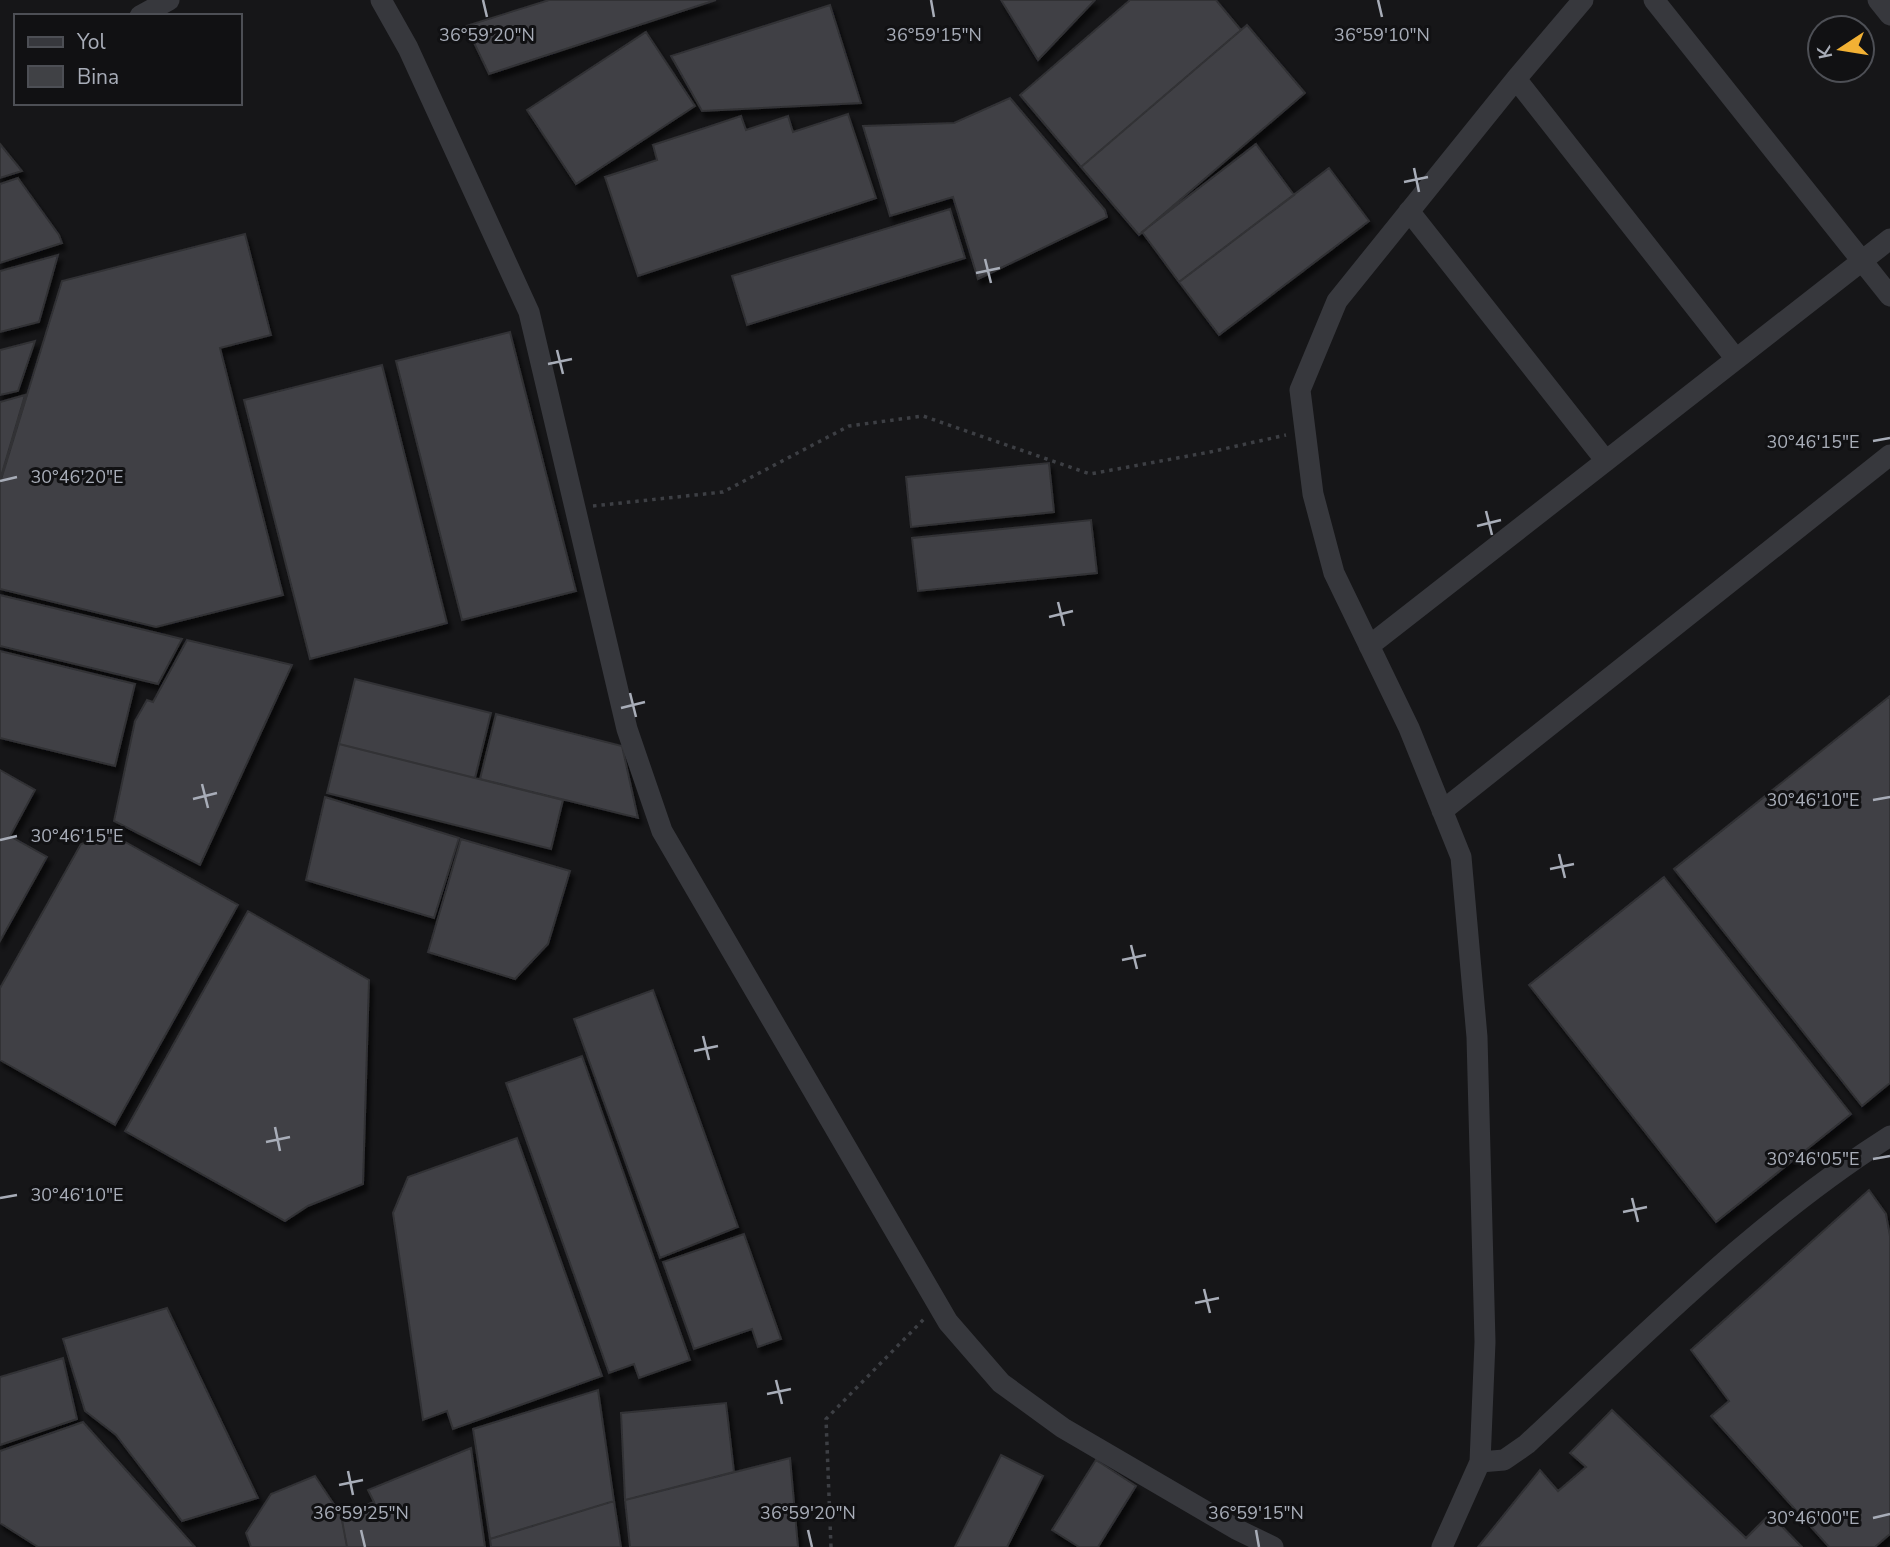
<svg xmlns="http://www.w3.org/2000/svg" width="1890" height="1547" font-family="'Nunito Sans',sans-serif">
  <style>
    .building { fill: #404145; stroke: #303034; stroke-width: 2; filter: url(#shadow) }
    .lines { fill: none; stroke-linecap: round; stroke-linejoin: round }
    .path { stroke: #3d3f44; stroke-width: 3.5; stroke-dasharray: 3.5 5; stroke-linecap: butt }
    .street { stroke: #37383d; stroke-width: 21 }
    .ticks { fill: none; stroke: #a8adb8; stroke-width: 2.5 }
    .ticks-label { font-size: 18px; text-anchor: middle; fill: #a8adb8; stroke: #111113; stroke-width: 6; stroke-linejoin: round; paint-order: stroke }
  </style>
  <defs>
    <filter id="shadow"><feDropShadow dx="3.5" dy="6" stdDeviation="2" flood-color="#0009"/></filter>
  </defs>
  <rect width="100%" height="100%" fill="#161618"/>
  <path class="building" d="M549,0h167l-227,74 -23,-48z
    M1001,0h94l-57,60z
    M1130,0h86l25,30 -160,137 -61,-72z
    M830,5l31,98 -159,8 -31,-55z
    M1247,25l58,68 -166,142 -58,-68z
    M646,32l49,74 -119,78 -49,-74z
    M1010,98l95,112 2,7 -129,62 -25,-82 -63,19 -27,-90 91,-3z
    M848,114l28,84 -238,78 -33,-99 52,-17 -4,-15 88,-29 5,14 42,-14 5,16z
    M0,144l22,27 -22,7z
    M1256,144l38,51 -115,87 -37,-50z
    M1329,168l40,53 -150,114 -40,-53z
    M18,178l41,57 3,8 -62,20v-79z
    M950,209l15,49 -218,67 -15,-49z
    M245,234l26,101 -51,13 63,247 -127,32 -156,-38v-106l62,-202z
    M58,255l-19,67 -39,10v-61z
    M510,332l66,259 -114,29 -66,-259z
    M35,341l-17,50 -18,4v-45z
    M382,365l65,258 -137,36 -66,-259z
    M25,395l-25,85v-78z
    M1049,463l5,49 -143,15 -5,-50z
    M1091,520l6,53 -179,18 -6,-53z
    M0,595l182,44 -24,45 -158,-38z
    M187,640l105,25 -92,200 -86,-44 21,-100 12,-21 6,2z
    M0,651l135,33 -20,82 -115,-28z
    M355,679l136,34 -16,65 -136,-34z
    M1890,696v387l-28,23 -188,-237z
    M496,714l126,32 16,72 -158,-39z
    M339,744l224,56 -12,49 -224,-56z
    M0,770l35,20 -25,46 37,21 -47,84z
    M325,797l134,41 -25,80 -128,-38z
    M111,834l127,71 -123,220 -115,-65v-72l81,-144z
    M461,839l109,32 -22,73 -33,35 -87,-27z
    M1664,877l187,237 -135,108 -187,-237z
    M248,911l121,69 -6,204 -55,22 -23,15 -160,-90z
    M653,990l85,237 -78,31 -86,-239z
    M582,1056l108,304 -51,18 -5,-14 -25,9 -103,-290z
    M517,1138l85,238 -149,53 -6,-18 -24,9 -30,-207 15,-36z
    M1869,1190l17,24 4,22v298l-15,13h-46l-118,-131 18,-15 -38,-51z
    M744,1234l37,105 -23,8 -6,-18 -58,20 -31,-87z
    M167,1308l91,190 -76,23 -66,-86 -31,-24 -22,-72z
    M63,1358l14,61 -77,26v-68z
    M598,1390l16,111 -124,38 -17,-110z
    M726,1403l8,69 -109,28 -4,-87z
    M1612,1410l134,128 24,-24 32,33h-324l62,-77 18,21 28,-24 -16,-14z
    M83,1422l112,125h-157l-38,-24v-72z
    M471,1448l14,99h-138l-6,-32 33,-13 -6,-12z
    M1001,1455l42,21 -36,71h-52z
    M790,1458l8,89h-168l-5,-47z
    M1096,1460l40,26 -38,61h-19l-27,-17z
    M315,1476l26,39 6,32h-96l-5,-14 25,-39z
    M614,1501l7,46h-130l-1,-8z"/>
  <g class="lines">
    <path class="path" d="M593,506l130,-14 126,-66 74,-10 167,58 120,-22 76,-17
      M831,1547l-5,-128 98,-100"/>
    <path class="street" d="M381,0l27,48 121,264 98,417 35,102 286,491 53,61 62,45 173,101 37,18
      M1654,0l236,296
      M1878,0l12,15
      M140,16l29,-16
      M1516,79l220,280
      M1409,211l197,250
      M1369,646l521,-407
      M1442,811l448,-356
      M1480,1462l24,-2 23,-16c116,-107 229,-223 363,-308
      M1442,1547l38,-85 5,-120 -8,-305 -16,-180 -52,-129 -75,-155 -21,-79 -13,-104 37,-89 179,-222 67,-79"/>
  </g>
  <path class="ticks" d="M483,0l4,17M931,0l3,17M1378,0l4,17M1414,168l5,24M1404,182l24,-5M985,259l6,24M976,273l24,-5M557,350l6,24M548,364l24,-5M1873,441l17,-3M0,481l17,-4M1486,511l6,24M1477,526l24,-6M1058,602l6,24M1049,617l24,-6M630,693l6,24M621,708l24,-6M202,784l6,24M193,799l24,-6M1873,800l17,-3M0,840l17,-4M1559,854l6,24M1550,869l24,-5M1131,945l6,24M1122,960l24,-5M703,1036l6,24M694,1051l24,-5M275,1127l5,24M266,1142l24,-5M1873,1159l17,-3M0,1198l17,-3M1632,1198l6,24M1623,1212l24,-5M1204,1289l6,24M1195,1303l24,-5M776,1380l6,24M767,1394l24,-5M348,1471l5,24M339,1485l24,-5M1873,1518l17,-4M361,1530l4,17M808,1530l4,17M1256,1530l3,17"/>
  <g class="ticks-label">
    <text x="487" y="41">36°59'20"N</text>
    <text x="934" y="41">36°59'15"N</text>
    <text x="1382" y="41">36°59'10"N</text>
    <text x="1813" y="448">30°46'15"E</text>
    <text x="77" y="483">30°46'20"E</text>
    <text x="1813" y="806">30°46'10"E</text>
    <text x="77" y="842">30°46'15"E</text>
    <text x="1813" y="1165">30°46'05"E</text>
    <text x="77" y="1201">30°46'10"E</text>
    <text x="361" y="1519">36°59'25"N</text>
    <text x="808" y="1519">36°59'20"N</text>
    <text x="1256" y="1519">36°59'15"N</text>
    <text x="1813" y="1524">30°46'00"E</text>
  </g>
  <rect x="14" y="14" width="228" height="91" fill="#111113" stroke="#4d4f55" stroke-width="2"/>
  <rect x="28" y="37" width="35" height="10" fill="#37383d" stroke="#4d4f55" stroke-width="2"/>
  <text x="77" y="49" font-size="21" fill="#a8adb8">Yol</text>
  <rect x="28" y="66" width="35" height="21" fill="#404145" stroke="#4d4f55" stroke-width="2"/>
  <text x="77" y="84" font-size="21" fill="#a8adb8">Bina</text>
  <g transform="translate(1841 49) rotate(258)"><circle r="33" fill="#111113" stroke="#4d4f55" stroke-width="2"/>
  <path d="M0-5L12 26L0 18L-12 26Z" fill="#f2b134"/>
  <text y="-10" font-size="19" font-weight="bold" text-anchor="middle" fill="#a8adb8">K</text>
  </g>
</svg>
